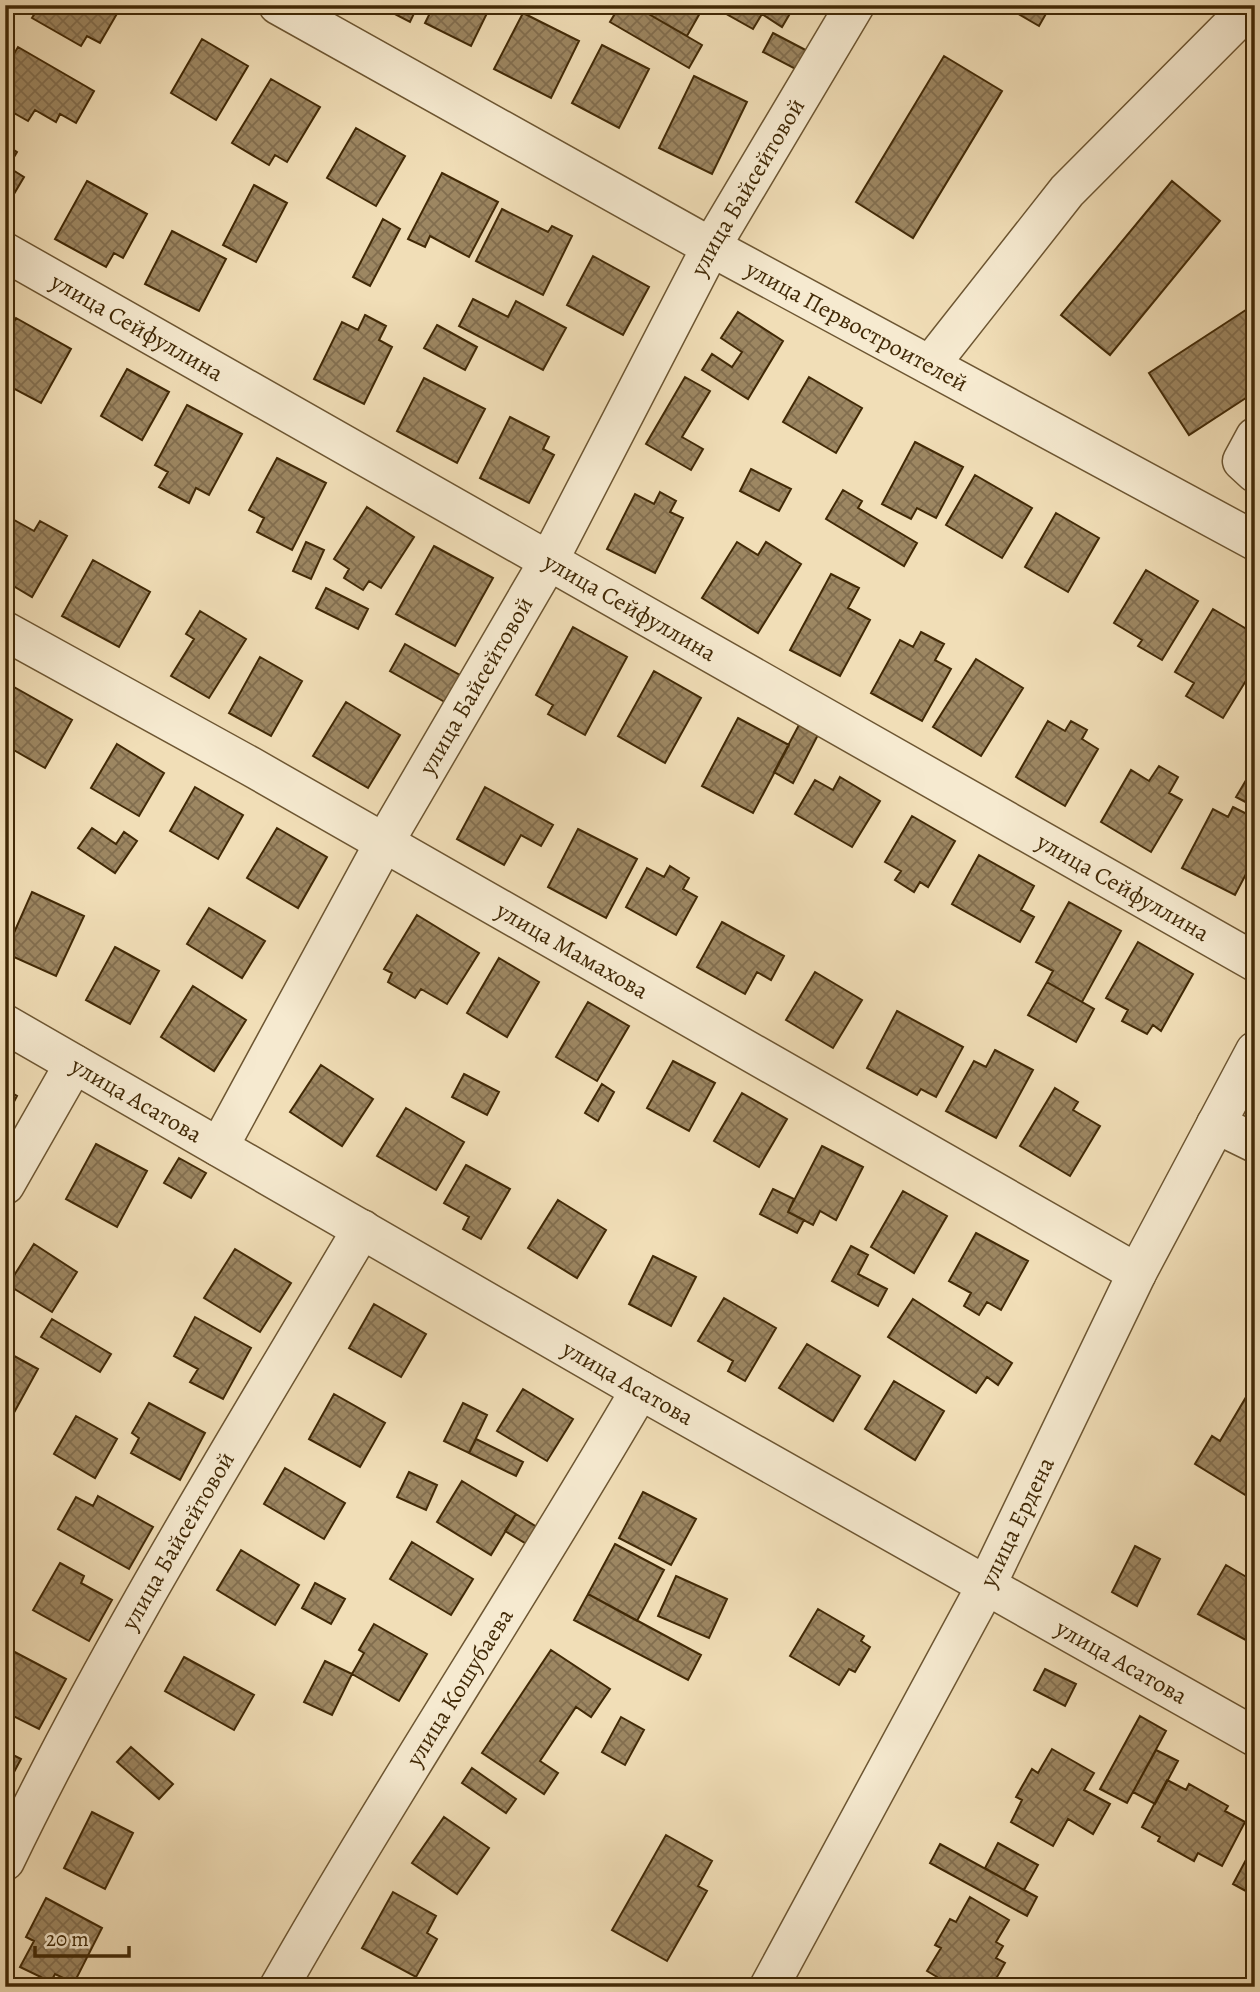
<svg xmlns="http://www.w3.org/2000/svg" width="1260" height="1992" font-family="Alegreya,serif">
  <style>
    .building { fill: url(#building-cross-hatch); stroke: #412906; stroke-width: 2 }
    .lines { fill: none; stroke-linecap: round; stroke-linejoin: round }
    .minor-casing { stroke: #6d5632; stroke-width: 41 }
    .minor { stroke: #f6ead0; stroke-width: 38 }
    .labels { text-anchor: middle; dominant-baseline: central; stroke-width: 5; stroke-linejoin: round; paint-order: stroke }
    .street-label { font-size: 24px; fill: #412906; stroke: #f6ead0 }
  </style>
  <defs>
    <pattern id="building-cross-hatch" width="8" height="8" patternUnits="userSpaceOnUse" patternTransform="scale(1.75)"><rect width="8" height="8" fill="#9d8762"/><path d="M0 0l8 8M0 8l8-8" fill="none" stroke="#826e4f"/></pattern>
  </defs>
  <rect width="100%" height="100%" fill="#f1deb7"/>
  <filter id="stains"><feTurbulence type="fractalNoise" baseFrequency=".00286" numOctaves="4"/><feColorMatrix values="0 0 0 0 .2 0 0 0 0 .09 0 0 0 0 .02 0 0 0 .5 -.17"/></filter>
  <radialGradient id="worn" r=".72"><stop offset=".6" stop-color="#630" stop-opacity="0"/><stop offset="1" stop-color="#630" stop-opacity=".3"/></radialGradient>
  <path class="building" d="M40,5h82l-22,38 -13,-7 -6,10 -49,-28z
    M395,5h23l-8,17 -19,-10z
    M434,5h57l-20,41 -46,-23z
    M620,5h13l69,40 -13,23 -79,-46z
    M652,5h35l13,8 -13,23 -40,-23z
    M727,5h68l-13,22 -20,-13 -9,15 -30,-17z
    M1003,5h48l-12,21z
    M523,13l56,28 -28,57 -57,-29z
    M773,33l44,23 -10,19 -44,-23z
    M202,39l46,27 -32,54 -45,-27z
    M602,45l47,24 -30,59 -47,-25z
    M18,47l76,44 -18,32 -16,-9 -4,8 -21,-12 -7,11 -23,-13v-39z
    M944,56l58,35 -89,147 -57,-36z
    M694,76l53,26 -35,72 -53,-26z
    M271,79l49,28 -33,55 -12,-7 -6,10 -37,-22z
    M356,128l49,28 -29,50 -49,-28z
    M5,144l12,8 -9,15 16,10 -19,32z
    M442,173l56,29 -29,55 -39,-21 -5,11 -17,-8z
    M87,181l60,33 -24,44 -9,-5 -8,14 -51,-28z
    M1172,181l48,40 -110,134 -49,-40z
    M254,185l33,18 -31,59 -33,-17z
    M502,209l46,23 4,-6 20,10 -29,59 -67,-34z
    M383,219l17,10 -30,57 -17,-9z
    M172,231l54,28 -27,52 -54,-27z
    M593,256l56,31 -26,48 -56,-30z
    M473,299l35,18 8,-16 50,27 -23,42 -84,-44z
    M1255,304v88l-66,43 -40,-62z
    M738,312l45,29 -35,58 -46,-29 10,-16 20,13 10,-15 -21,-14z
    M365,315l21,11 -7,14 13,7 -28,57 -50,-25 28,-57 16,8z
    M16,318l55,31 -30,54 -36,-19v-47z
    M437,325l40,22 -12,23 -41,-22z
    M127,369l42,23 -27,48 -41,-24z
    M685,377l25,14 -28,46 21,12 -12,21 -45,-26z
    M809,377l53,31 -26,45 -53,-31z
    M424,378l61,31 -28,54 -60,-32z
    M187,405l55,29 -33,61 -13,-7 -7,15 -30,-16 9,-15 -13,-7z
    M510,417l39,20 -6,12 11,6 -25,48 -49,-25z
    M915,442l48,25 -27,51 -19,-10 -6,11 -29,-15z
    M277,458l49,25 -34,67 -35,-18 7,-14 -15,-8z
    M751,469l40,20 -12,22 -39,-20z
    M975,475l57,33 -30,50 -56,-33z
    M843,490l19,11 -4,7 59,35 -13,23 -78,-47z
    M660,492l16,9 -6,11 13,6 -28,55 -48,-24 28,-55 19,10z
    M367,507l47,30 -33,51 -12,-7 -6,9 -19,-12 5,-9 -15,-10z
    M1056,513l43,25 -31,54 -43,-25z
    M7,516l27,15 6,-10 27,15 -35,61 -27,-16z
    M306,542l18,8 -13,29 -18,-8z
    M737,542l21,13 8,-13 35,22 -43,69 -56,-35z
    M434,546l59,32 -38,68 -59,-32z
    M93,560l57,32 -31,55 -57,-31z
    M1146,570l52,31 -36,59 -24,-14 4,-6 -28,-17z
    M831,574l28,14 -11,20 22,12 -30,56 -50,-26z
    M326,588l42,21 -10,20 -42,-21z
    M1213,609l42,25v32l-32,52 -37,-22 8,-13 -19,-11z
    M200,611l46,28 -37,59 -38,-22 23,-37 -8,-5z
    M573,627l54,30 -42,78 -37,-21 5,-9 -17,-10z
    M921,632l23,12 -9,16 16,9 -29,52 -51,-28 29,-53 13,7z
    M405,644l60,34 -15,27 -60,-34z
    M260,657l42,24 -31,55 -42,-23z
    M976,659l47,29 -42,68 -48,-29z
    M654,671l47,27 -36,65 -47,-27z
    M14,687l58,33 -27,48 -40,-23v-42z
    M346,702l54,33 -32,53 -55,-32z
    M738,718l51,27 -36,68 -51,-27z
    M1048,721l17,10 6,-10 16,9 -5,9 16,10 -33,57 -49,-29z
    M800,723l19,10 -26,50 -19,-11z
    M117,744l47,29 -25,43 -48,-28z
    M1255,765v42l-19,-10z
    M1159,766l19,11 -9,16 13,7 -31,52 -50,-30 30,-52 18,11z
    M840,777l40,24 -28,46 -57,-33 20,-34 18,10z
    M195,787l48,28 -25,44 -48,-28z
    M485,787l68,38 -12,21 -20,-11 -17,30 -47,-26z
    M1233,807l22,11v39l-20,38 -53,-27 31,-59 15,8z
    M912,816l43,25 -27,46 -8,-5 -6,10 -19,-12 6,-9 -16,-9z
    M92,828l24,16 8,-12 13,9 -22,32 -37,-25z
    M277,828l50,29 -29,51 -51,-30z
    M578,829l59,30 -31,59 -58,-31z
    M979,855l55,31 -13,24 13,7 -14,25 -68,-38z
    M670,866l19,12 -6,11 14,8 -21,38 -50,-28 21,-39 17,9z
    M32,892l52,24 -28,60 -51,-23z
    M1069,902l52,29 -39,71 -35,-20 6,-11 -17,-9z
    M209,908l56,33 -23,37 -55,-34z
    M417,915l62,38 -32,51 -26,-15 -6,9 -27,-16 4,-9 -8,-4z
    M722,922l62,34 -13,24 -14,-8 -12,22 -48,-27z
    M1138,942l55,32 -32,57 -8,-6 -6,9 -25,-13 6,-11 -22,-12z
    M115,947l44,24 -29,53 -44,-24z
    M499,958l40,24 -32,55 -40,-24z
    M815,972l47,28 -29,48 -47,-28z
    M1047,982l47,27 -18,33 -48,-27z
    M193,986l53,34 -32,51 -53,-34z
    M588,1002l41,24 -32,55 -41,-24z
    M897,1011l66,36 -27,50 -15,-8 -4,6 -50,-27z
    M995,1050l38,20 -37,68 -50,-27 28,-50 12,6z
    M673,1061l42,22 -26,48 -42,-23z
    M321,1065l52,34 -31,47 -52,-34z
    M464,1074l35,18 -12,23 -35,-18z
    M602,1084l12,8 -16,29 -13,-8z
    M1055,1088l23,14 -5,8 27,16 -30,50 -50,-30z
    M5,1089l12,7 -12,23z
    M742,1093l45,26 -28,48 -45,-26z
    M406,1108l58,34 -28,48 -59,-34z
    M96,1144l51,27 -30,56 -51,-28z
    M822,1146l41,21 -27,53 -16,-9 -7,14 -25,-13z
    M179,1158l27,15 -15,25 -27,-15z
    M466,1165l44,24 -29,50 -18,-10 6,-12 -25,-14z
    M773,1189l21,10 -6,13 16,8 -7,13 -37,-19z
    M903,1191l44,25 -33,57 -43,-26z
    M558,1200l48,30 -29,48 -49,-30z
    M976,1233l52,28 -27,49 -14,-8 -8,13 -15,-9 7,-13 -22,-12z
    M34,1244l43,28 -25,40 -44,-27z
    M851,1246l17,9 -10,19 29,15 -9,17 -46,-25z
    M235,1249l56,34 -31,49 -56,-34z
    M653,1256l43,21 -25,49 -42,-22z
    M724,1298l52,30 -31,53 -17,-10 5,-10 -35,-20z
    M913,1299l99,64 -14,22 -11,-8 -11,16 -88,-56z
    M374,1304l52,30 -25,43 -52,-29z
    M195,1317l56,31 -28,51 -33,-17 8,-13 -24,-13z
    M52,1319l59,35 -11,18 -59,-35z
    M807,1344l53,32 -27,45 -54,-33z
    M5,1351l33,18 -33,60z
    M894,1381l50,30 -29,49 -50,-31z
    M1255,1382v112l-3,5 -57,-35 17,-28 8,5z
    M523,1389l50,30 -26,42 -50,-30z
    M334,1394l51,29 -25,44 -51,-28z
    M149,1403l56,30 -25,47 -49,-27 8,-15 -7,-5z
    M463,1403l24,12 -18,38 -25,-12z
    M76,1416l41,23 -22,39 -41,-24z
    M476,1439l47,23 -7,14 -47,-23z
    M285,1468l60,35 -21,36 -60,-35z
    M409,1472l28,13 -11,25 -29,-13z
    M462,1481l54,33 -25,41 -54,-33z
    M643,1492l53,27 -25,46 -52,-27z
    M98,1496l55,31 -24,42 -71,-40 18,-32 17,9z
    M516,1514l29,18 -10,17 -30,-18z
    M412,1542l61,37 -22,36 -61,-36z
    M615,1544l49,26 -27,51 -49,-27z
    M1135,1546l25,13 -23,47 -25,-14z
    M241,1550l58,35 -24,40 -58,-35z
    M60,1563l24,13 -3,7 31,17 -23,41 -56,-31z
    M1226,1565l29,17v63l-57,-31z
    M676,1576l51,23 -18,39 -51,-22z
    M315,1583l30,16 -14,25 -29,-16z
    M588,1594l113,61 -13,25 -114,-60z
    M818,1609l46,27 -3,5 9,6 -15,25 -6,-3 -10,16 -49,-29z
    M374,1624l53,30 -28,47 -47,-27 12,-21 -5,-3z
    M9,1649l57,30 -27,50 -34,-17v-55z
    M551,1650l59,39 -19,28 -15,-10 -36,54 18,12 -14,21 -62,-41z
    M184,1657l70,38 -20,35 -69,-39z
    M325,1661l27,13 -20,41 -28,-13z
    M1045,1669l31,15 -11,22 -31,-16z
    M1140,1716l26,15 -39,72 -27,-14z
    M621,1717l23,13 -19,35 -23,-13z
    M131,1747l42,37 -14,15 -42,-37z
    M1052,1749l42,24 -10,17 26,14 -17,30 -25,-15 -15,27 -42,-24 11,-22 -6,-3 16,-28 6,4z
    M1156,1750l22,11 -23,43 -22,-12z
    M5,1751l16,8 -16,30z
    M472,1768l44,31 -10,14 -44,-30z
    M1167,1780l19,10 3,-6 39,22 -3,5 20,11 -23,44 -24,-13 -4,8 -36,-20 2,-4 -18,-10z
    M92,1812l41,21 -28,56 -41,-21z
    M444,1817l45,31 -32,46 -45,-31z
    M666,1835l46,26 -14,25 9,5 -40,70 -55,-31z
    M998,1843l40,22 -14,25 -39,-22z
    M1255,1843v53l-22,-12z
    M940,1844l97,53 -10,19 -97,-53z
    M393,1892l43,24 -9,17 10,6 -21,38 -54,-29z
    M970,1897l39,23 -13,22 7,4 -7,12 9,5 -12,21 -9,-5 -4,8h-26l-27,-16 14,-23 -6,-3 15,-26 6,3z
    M46,1898l56,30 -28,55 -19,-9 -4,8 -31,-15 14,-26 -8,-4z"/>
  <g class="lines">
    <defs>
      <g id="minor">
        <path id="s1" d="M278,5l433,242 544,294"/>
        <path id="s2" d="M5,252l1250,710"/>
        <path d="M930,365l137,-174 185,-186"/>
        <path d="M1255,437l-13,24 13,12"/>
        <path id="s3" d="M5,631l245,135 887,507"/>
        <path id="s4" d="M5,1024l635,366 615,347"/>
        <path d="M1216,1124l39,19"/>
        <path id="s5" d="M219,1147l165,-304 164,-281 163,-315 144,-242"/>
        <path d="M5,1185l69,-121"/>
        <path id="s6" d="M5,1861c105,-218 234,-424 357,-632"/>
        <path id="s7" d="M279,1987c115,-202 244,-396 361,-597"/>
        <path id="s8" d="M769,1987l218,-403 150,-311 118,-222"/>
      </g>
    </defs>
    <use href="#minor" class="minor-casing"/>
    <use href="#minor" class="minor"/>
  </g>
  <g class="labels">
    <g class="street-label">
      <text stroke="none"><textPath href="#s5" startOffset="1096">улица Байсейтовой</textPath></text>
      <text stroke="none"><textPath href="#s1" startOffset="662">улица Первостроителей</textPath></text>
      <text stroke="none"><textPath href="#s2" startOffset="152">улица Сейфуллина</textPath></text>
      <text stroke="none"><textPath href="#s2" startOffset="719">улица Сейфуллина</textPath></text>
      <text stroke="none"><textPath href="#s5" startOffset="528">улица Байсейтовой</textPath></text>
      <text stroke="none"><textPath href="#s2" startOffset="1286">улица Сейфуллина</textPath></text>
      <text stroke="none"><textPath href="#s3" startOffset="651">улица Мамахова</textPath></text>
      <text stroke="none"><textPath href="#s4" startOffset="152">улица Асатова</textPath></text>
      <text stroke="none"><textPath href="#s4" startOffset="719">улица Асатова</textPath></text>
      <text stroke="none"><textPath href="#s8" startOffset="527">улица Ердена</textPath></text>
      <text stroke="none"><textPath href="#s6" startOffset="364">улица Байсейтовой</textPath></text>
      <text stroke="none"><textPath href="#s4" startOffset="1286">улица Асатова</textPath></text>
      <text stroke="none"><textPath href="#s7" startOffset="350">улица Кошубаева</textPath></text>
    </g>
  </g>
  <rect width="1260" height="1992" fill="none" stroke="#f1deb7" stroke-width="28"/>
  <rect x="7" y="7" width="1246" height="1978" fill="none" stroke="#412906" stroke-width="3.5"/>
  <rect x="14" y="14" width="1232" height="1964" fill="none" stroke="#412906" stroke-width="2"/>
  <path d="M35 1946v10h94v-10" fill="none" stroke="#412906" stroke-width="3.5"/>
  <text x="46" y="1946" font-size="21" fill="#412906" stroke="#f6ead0" stroke-width="5" paint-order="stroke">20 m</text>
  <rect width="100%" height="100%" filter="url(#stains)"/>
  <rect width="100%" height="100%" fill="url(#worn)"/>
</svg>
